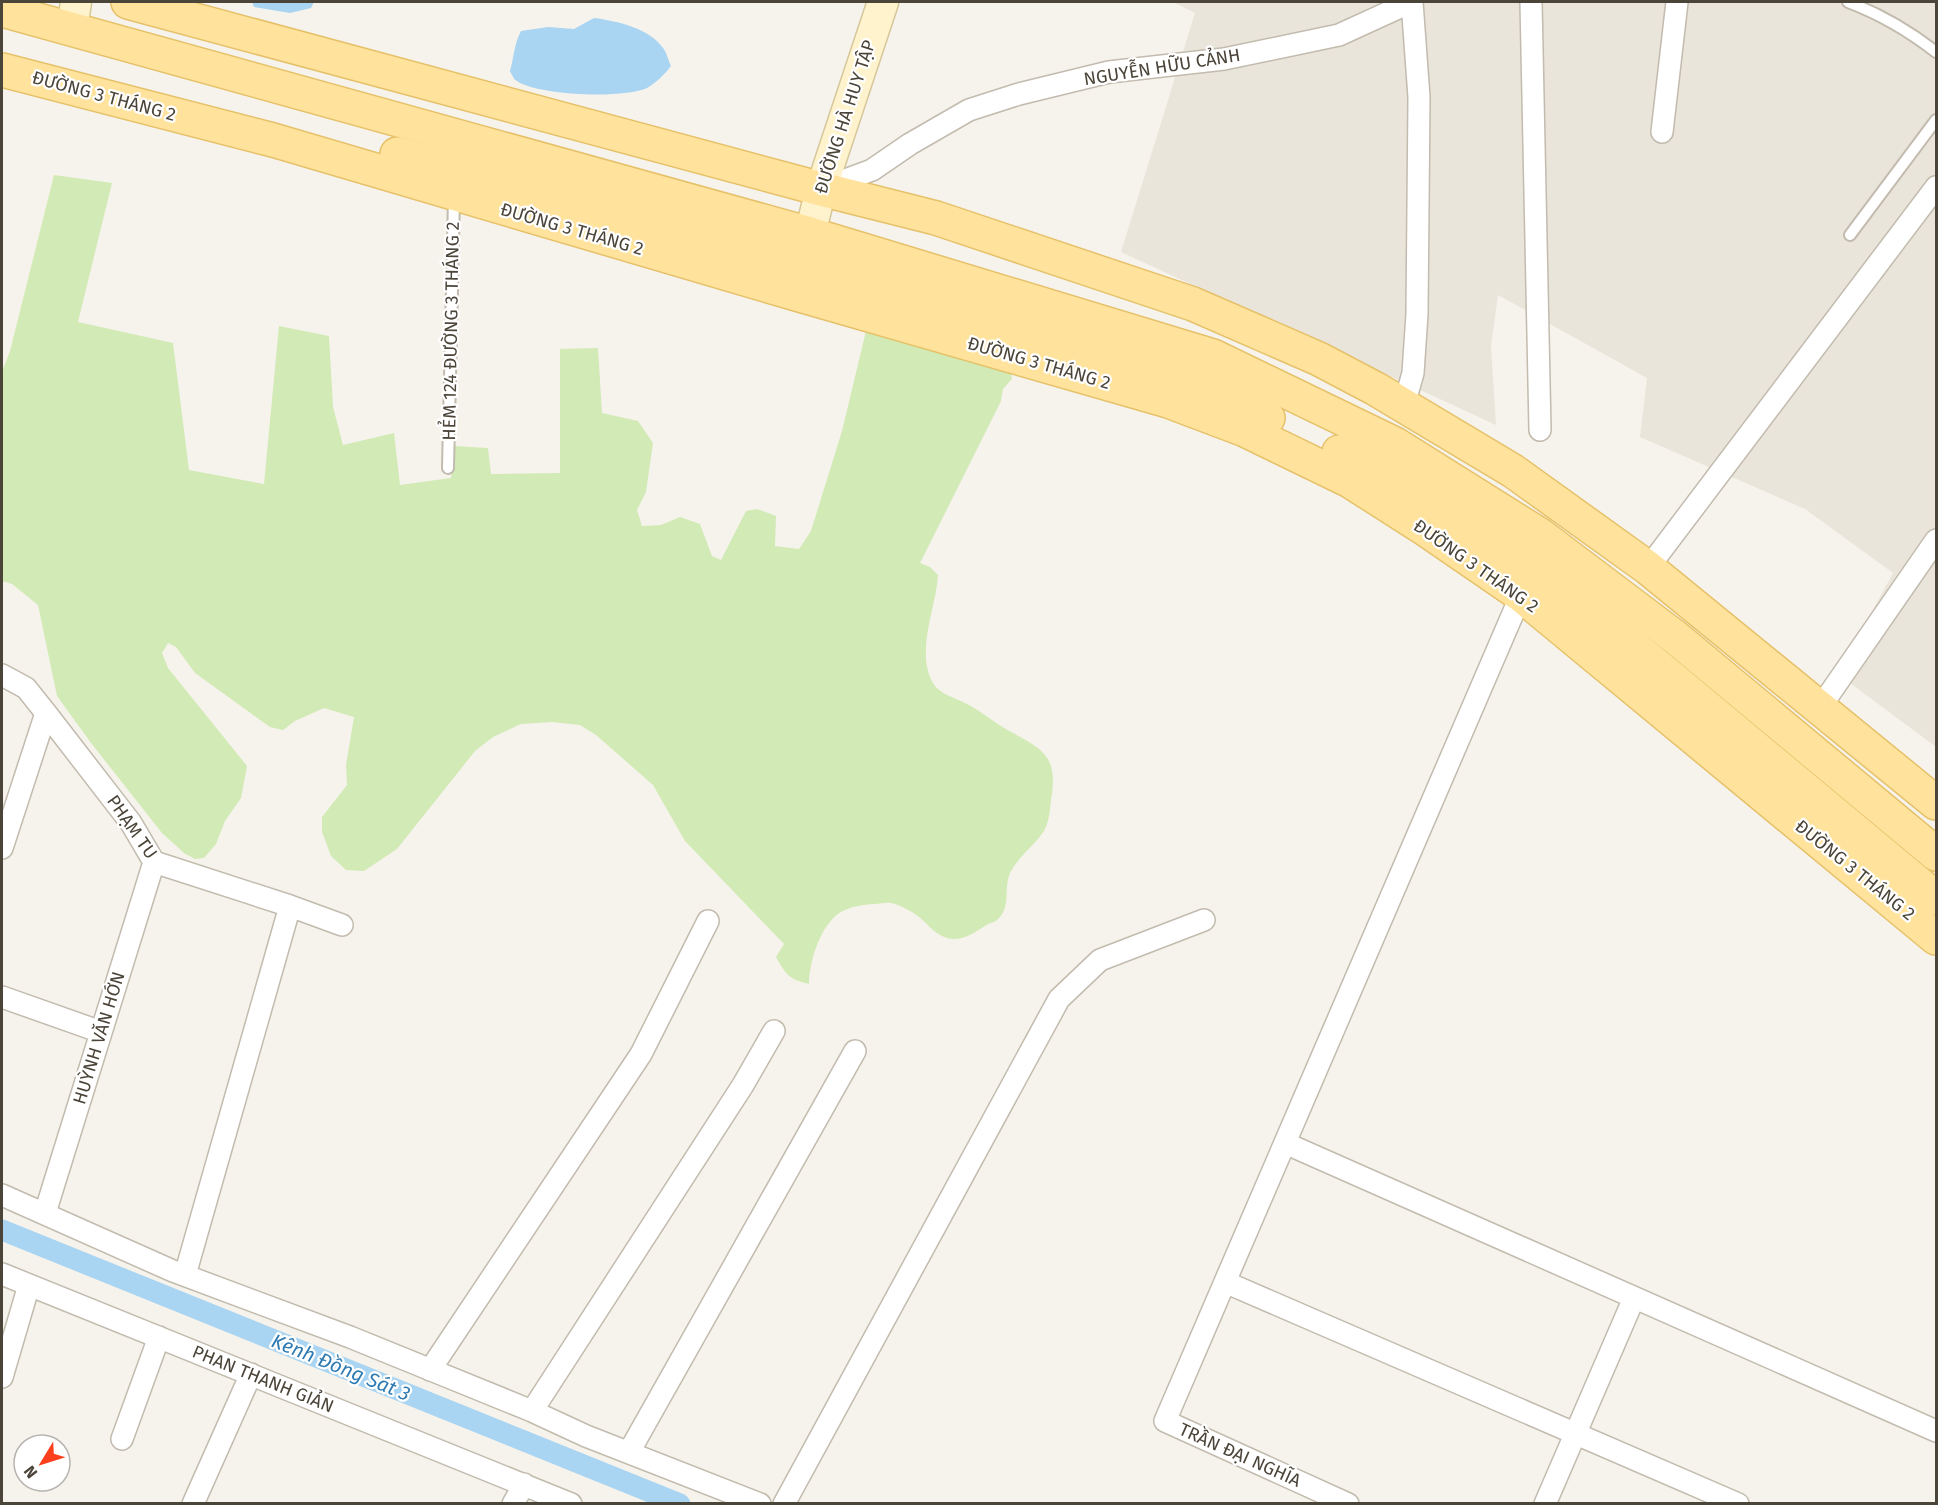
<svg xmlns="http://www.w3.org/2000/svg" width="1938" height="1505" font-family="'Fira Sans',sans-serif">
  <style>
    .residential { fill: #eae5da }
    .green { fill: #d2eab5 }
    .water { fill: #a9d4f2 }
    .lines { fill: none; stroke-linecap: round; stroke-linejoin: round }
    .canal { stroke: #a9d4f2; stroke-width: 21 }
    .lane-casing { stroke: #c2bbae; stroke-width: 14 }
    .street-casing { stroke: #c2bbae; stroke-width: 24 }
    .secondary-casing { stroke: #d6c79b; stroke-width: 33 }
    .primary-casing { stroke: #e6c16a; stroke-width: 36 }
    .lane { stroke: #fff; stroke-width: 10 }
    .street { stroke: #fff; stroke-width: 21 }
    .secondary { stroke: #fff3cd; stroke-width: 30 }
    .primary { stroke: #ffe39c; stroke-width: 33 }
    .labels { text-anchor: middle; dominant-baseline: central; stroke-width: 4.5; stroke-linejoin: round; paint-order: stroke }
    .street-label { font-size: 18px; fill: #4b4439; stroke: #fff }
    .water-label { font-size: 20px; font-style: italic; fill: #2e7ab2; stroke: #fff }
  </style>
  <rect width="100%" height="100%" fill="#f6f3ec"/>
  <path class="residential" d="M1173,2h763v745l-98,-73 55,-101 -88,-64 -165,-72 7,-59 -149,-83 -7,51 5,79 -375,-173 74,-239z"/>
  <path class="green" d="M54,175l58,8 -34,139 95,21 16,127 75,14 15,-158 50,10 4,71 10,38 51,-12 6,52 51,-7 3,-32 34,2 3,26 69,-1v-124l38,-1 4,65 36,8 15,22 -7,49 -9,18 5,16 19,-1 19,-8 20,7 12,32 9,4 25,-49 11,-2 19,7 -1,30 24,3 12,-18 31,-100 24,-100 144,37 2,11 -9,10 -2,12 -81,162 10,4 8,8c-2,34 -23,76 -5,108 6,11 23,15 34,21 12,6 23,15 34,22 36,22 59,24 50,74 -1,9 -2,23 -7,31 -10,15 -26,26 -34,42 -7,16 2,34 -13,47 -3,3 -9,3 -12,6 -12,7 -23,16 -38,12 -14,-4 -21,-17 -32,-24 -6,-4 -14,-8 -20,-10 -7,-3 -16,0 -23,0 -8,1 -19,2 -27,6 -23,9 -36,51 -36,74 -20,-5 -23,-9 -33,-27l8,-13 -99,-103 -32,-56 -57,-50 -16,-10 -28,-3 -31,2 -28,13 -18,14 -78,98 -33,22 -18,-1 -15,-14 -9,-24v-15l25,-32 -1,-20 8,-48 -30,-9 -29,13 -12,9 -13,-3 -75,-54 -19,-26 -8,-4 -6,10 6,15 79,98 -6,32 -16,23 -9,23 -12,14 -9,1 -11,-6 -22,-20 -71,-90 -34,-47 -19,-91 -26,-21 -10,-3v-209l8,-21z"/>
  <path class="water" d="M252,2h62l-3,6 -21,5 -36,-6z
    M594,18c23,3 55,10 69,30 4,5 5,12 8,18 -7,9 -14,16 -24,22 -23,11 -114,8 -133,-9 0,-1 -4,-7 -4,-8 4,-14 4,-27 11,-40l27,-4 26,2z"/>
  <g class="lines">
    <path class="canal" d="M2,1230l678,274"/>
    <defs>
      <path id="lane" d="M1848,2c32,12 61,29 88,50
        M1850,235l86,-115
        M448,468l6,-270"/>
      <path id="street" d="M1531,2l9,428
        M1662,132l15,-130
        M821,189l51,-19 38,-26 59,-34 50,-16 90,-22 115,-13 115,-24 72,-33
        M1404,405l9,-32 4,-59 2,-217 -7,-95
        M1648,568l288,-381
        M2,675l24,13 20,25 85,110 23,39 136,44 52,19
        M1819,709l117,-169
        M2,848l44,-135
        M2,997l99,35
        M1285,1143l651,288
        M2,1195l171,76 177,66 182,74 54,25 174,68
        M45,1213l109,-351
        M2,1274l569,230
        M185,1275l105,-369
        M1225,1282l513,222
        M430,1370l211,-316 67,-133
        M2,1377l27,-92
        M532,1411l211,-326 31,-54
        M122,1439l37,-102
        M629,1452l226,-401
        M193,1504l58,-130
        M513,1504l11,-20
        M784,1504l275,-505 41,-39 104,-40
        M1348,1504l-183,-83 356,-826
        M1545,1504l89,-206"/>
      <path id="secondary" d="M72,30l4,-28
        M810,234l11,-45 62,-187"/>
      <path id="primary" d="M128,2l693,187 115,29 257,86 126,55 57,30 137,82 135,97 288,235
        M2,10l808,224 403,122 182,88 145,91 135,102 261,217
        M2,70l271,70 523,154 372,107 77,29 105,51 72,46 99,68 415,343
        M397,154l406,111 394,119 71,34
        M1339,452l36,18 143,87 132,103 286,238"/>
    </defs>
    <use href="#lane" class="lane-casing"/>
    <use href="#street" class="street-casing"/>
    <use href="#secondary" class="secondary-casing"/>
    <use href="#primary" class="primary-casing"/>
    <use href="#lane" class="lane"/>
    <use href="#street" class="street"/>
    <use href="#secondary" class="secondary"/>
    <use href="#primary" class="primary"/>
  </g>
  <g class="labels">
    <g class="street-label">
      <text transform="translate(1162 67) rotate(-9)">NGUYỄN HỮU CẢNH</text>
      <text transform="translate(104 96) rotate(15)">ĐƯỜNG 3 THÁNG 2</text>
      <text transform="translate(845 117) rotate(-72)">ĐƯỜNG HÀ HUY TẬP</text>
      <text transform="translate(572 229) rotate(16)">ĐƯỜNG 3 THÁNG 2</text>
      <text transform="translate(451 331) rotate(-89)">HẺM 124 ĐƯỜNG 3 THÁNG 2</text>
      <text transform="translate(1039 363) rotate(16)">ĐƯỜNG 3 THÁNG 2</text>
      <text transform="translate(1476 566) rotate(35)">ĐƯỜNG 3 THÁNG 2</text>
      <text transform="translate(132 827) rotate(55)">PHẠM TU</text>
      <text transform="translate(1855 870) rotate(39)">ĐƯỜNG 3 THÁNG 2</text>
      <text transform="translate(99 1038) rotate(-73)">HUỲNH VĂN HỚN</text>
      <text transform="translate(263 1379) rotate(22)">PHAN THANH GIẢN</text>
      <text transform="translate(1240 1455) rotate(24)">TRẦN ĐẠI NGHĨA</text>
    </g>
    <g class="water-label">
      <text transform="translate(341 1367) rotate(22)">Kênh Đồng Sát 3</text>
    </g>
  </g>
  <rect width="1938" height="1505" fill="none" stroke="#4b4439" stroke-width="6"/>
  <g transform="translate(42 1463) rotate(232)"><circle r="28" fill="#ffffff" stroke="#b7b4b0" stroke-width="1.5"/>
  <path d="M0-4.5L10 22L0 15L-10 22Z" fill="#fc3f1d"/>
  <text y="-9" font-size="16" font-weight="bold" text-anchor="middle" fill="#4b4439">N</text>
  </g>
</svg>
